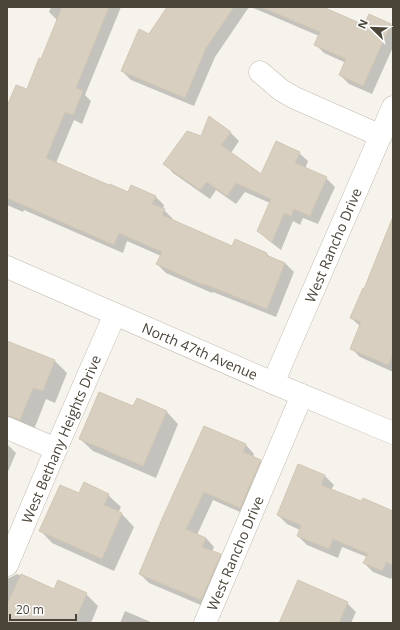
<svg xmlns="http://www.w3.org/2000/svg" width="400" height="630" font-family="'Open Sans',sans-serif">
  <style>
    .shadow { fill: #0003 }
    .building { fill: #d8cfc1; stroke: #d3c7b4 }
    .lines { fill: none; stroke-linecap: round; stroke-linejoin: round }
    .minor-casing { stroke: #c2bbae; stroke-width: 23 }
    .tertiary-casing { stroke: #c2bbae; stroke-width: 23 }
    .minor { stroke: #fff; stroke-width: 22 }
    .tertiary { stroke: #fff; stroke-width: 22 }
    .labels { text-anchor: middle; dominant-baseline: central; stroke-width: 3.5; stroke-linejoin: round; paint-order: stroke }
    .street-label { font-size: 14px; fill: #4b4439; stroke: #fff }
  </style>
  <rect width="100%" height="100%" fill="#f6f3ec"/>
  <path class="shadow" d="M51,7h70l-36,88 6,6 -9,23 -8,-4 -18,43 54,24 19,6 26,3 9,9 -1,4 10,10 -1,1 61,27 2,-7 32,14 4,4 14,5 9,9 -18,45 -63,-25 -1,1 -46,-20 -9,-9 4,-8 -34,-15 -4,12 -99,-43 -1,2 -16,-7v-96l20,-18 15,-31 16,-39 -9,-9z
    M168,7h81l-34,50 -21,49 -63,-26 -9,-9z
    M251,7h70l43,19 26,-2 3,3v20l-21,47 -23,-10 -9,-9 6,-12 -22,-10 -9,-9 4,-8z
    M230,132l9,9 -8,12 31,22 37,-22 9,8 -3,8 21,9 9,9 -17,37 -15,-6 -3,7 -7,-4 -12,29 -13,-10 -9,-9 11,-28 -25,-11 -9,12 -20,-14 -6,9 -37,-26 -8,-9 37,-27z
    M390,227l3,2v143l-33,-15 -9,-9 10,-21 -10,-9 14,-28z
    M7,342l48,19 12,12 -12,30 -9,-4 -13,33 -26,7z
    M133,408l33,3 12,13 -22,54 -63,-27 -13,-12z
    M7,444l9,9 -9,21z
    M246,445l8,9 -1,3 7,3 9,9 -20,47 -36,-16 -16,35 9,3 8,9 -2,5 8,3 9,9 -19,45 -61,-26 -9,-9 23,-55z
    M299,465l26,11 9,9 -3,5 31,12 31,10v63l-2,4 -18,-7 -9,-9 3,-6 -25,-10 -4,11 -31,-13 -9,-9 2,-6 -13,-6 -9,-9z
    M79,495h29l13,12 -3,6 4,1 12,13 -20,44 -62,-28 -12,-13z
    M17,574l38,17 31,3 12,12 -7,17h-84v-45h2z
    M347,603l9,9 -5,11h-71z
    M125,611l28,12h-33z"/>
  <path class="building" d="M62,7h47l-33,81 7,3 -10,24 -8,-3 -19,46 63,27 1,-1 18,8 3,-7 25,11 -4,8 13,5 -3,6 70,31 3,-7 32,14 -1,2 19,8 -18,46 -63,-25 -1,1 -47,-21 6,-12 -43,-19 -5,12 -107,-47v-92l9,-21 11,4 12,-31 2,1z
    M167,7h67l-28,41 -21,50 -64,-27 18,-42 10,5z
    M261,7h62l41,18 5,-11 22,10 -28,62 -24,-11 7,-16 -32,-14 6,-13z
    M209,116l22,16 -10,13 40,29 15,-33 24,11 -5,11 32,14 -17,39 -16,-7 -3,7 -7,-3 -12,29 -15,-11 14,-32 -35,-16 -9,13 -20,-14 -7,8 -37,-26 24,-33 14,5z
    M392,219l1,135 -5,11 -38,-16 11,-27 -11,-4 13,-30 1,1z
    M7,341l48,19 -12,31 -10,-3 -13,32 -13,-5z
    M99,392l34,14 4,-8 30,13 -24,55 -64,-27z
    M204,426l42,18 -3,8 18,8 -21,48 -36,-16 -18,37 20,9 -4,9 19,7 -20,46 -62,-26 23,-55z
    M298,464l27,11 -4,10 40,16 2,-3 30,13v54l-7,-3 -4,9 -19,-8 5,-9 -35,-15 -4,10 -32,-13 4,-11 -24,-10z
    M84,482l25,12 -5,11 18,8 -20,46 -63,-28 21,-46 19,8z
    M21,574l33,15 4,-9 29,13 -13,30h-67v-18z
    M298,580l50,22 -9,21h-60z"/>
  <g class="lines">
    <defs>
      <path id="minor" d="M260,72l21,18 14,8 86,38
        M273,383l120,-276
        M7,428l49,21
        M7,565l49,-116 59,-135
        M205,623l97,-228"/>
      <path id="tertiary" d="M7,267l266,116 120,50"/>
    </defs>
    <use href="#minor" class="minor-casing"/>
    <use href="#tertiary" class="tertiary-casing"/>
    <use href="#minor" class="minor"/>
    <use href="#tertiary" class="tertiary"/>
  </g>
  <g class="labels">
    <g class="street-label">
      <text transform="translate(333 245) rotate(-67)">West Rancho Drive</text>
      <text transform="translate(200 351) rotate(23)">North 47th Avenue</text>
      <text transform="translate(61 439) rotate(-67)">West Bethany Heights Drive</text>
      <text transform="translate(235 553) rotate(-67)">West Rancho Drive</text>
    </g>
  </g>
  <rect width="400" height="630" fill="none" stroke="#4b4439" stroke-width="16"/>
  <g transform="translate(372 28) rotate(293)" stroke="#ffffff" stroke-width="3" paint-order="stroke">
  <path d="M0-3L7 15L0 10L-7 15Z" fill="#4b4439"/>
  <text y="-6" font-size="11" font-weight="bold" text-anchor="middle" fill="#4b4439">N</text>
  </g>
  <path d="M10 614v6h66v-6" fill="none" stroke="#4b4439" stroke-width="2"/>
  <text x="16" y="614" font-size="12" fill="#4b4439" stroke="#ffffff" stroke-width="3" paint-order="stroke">20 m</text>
</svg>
